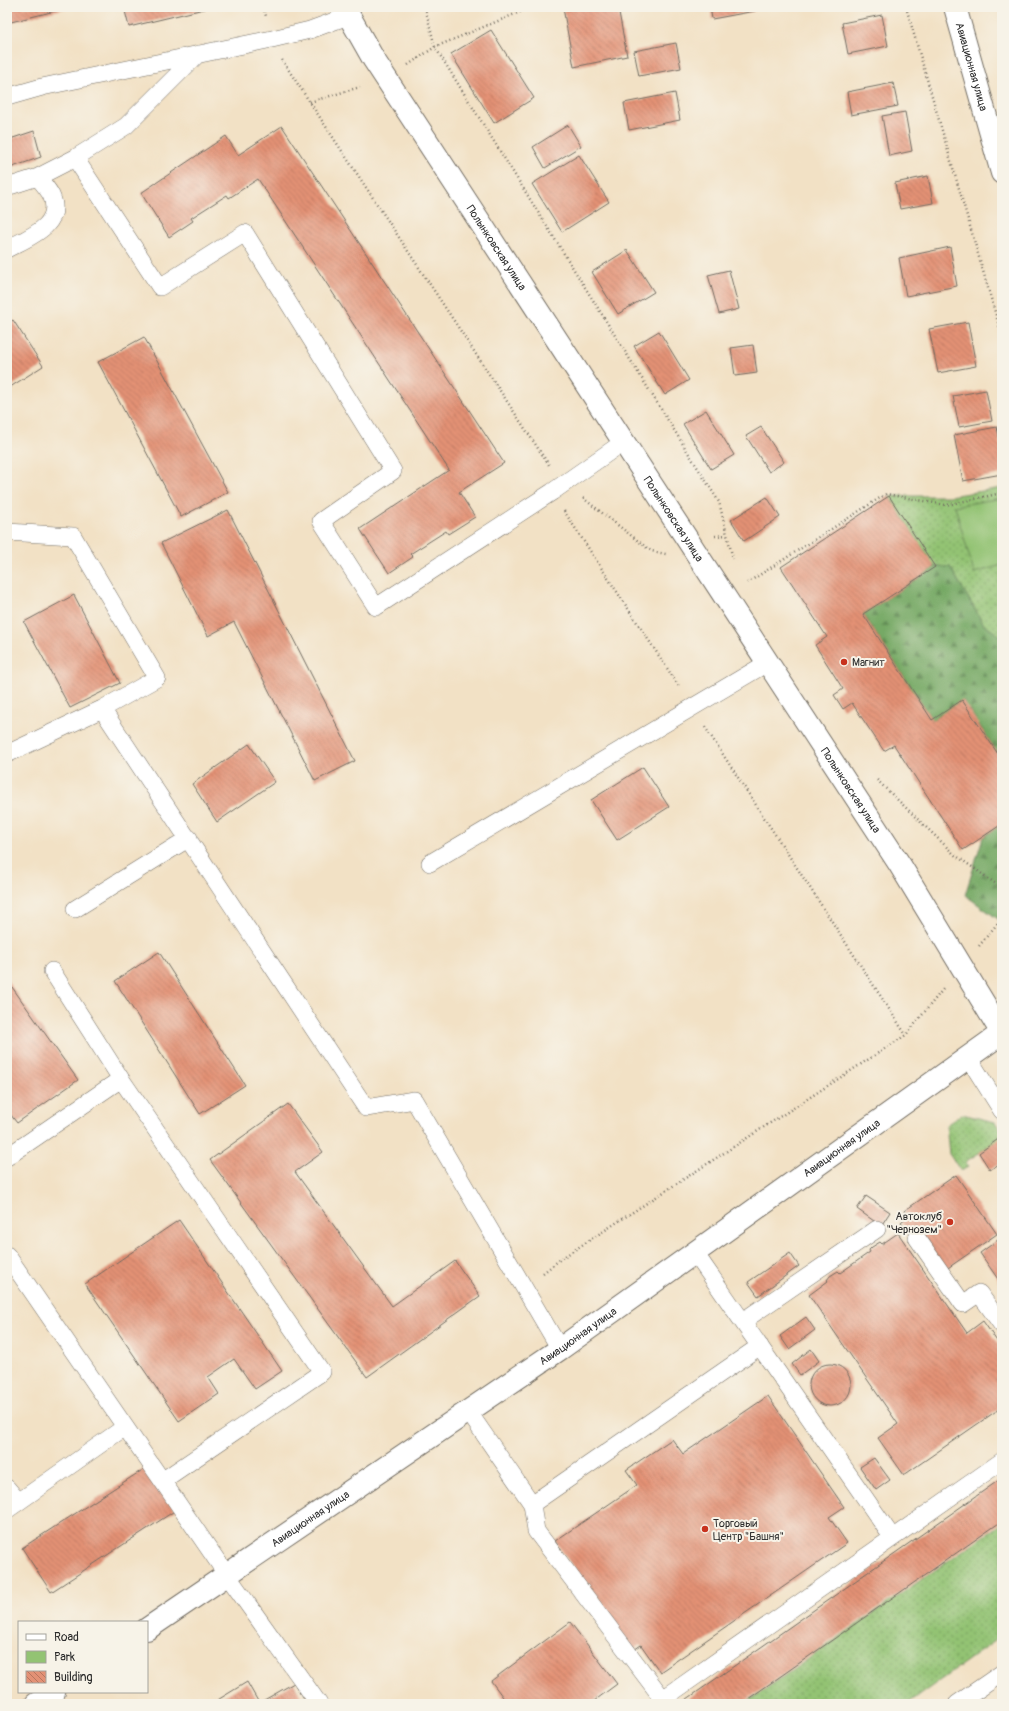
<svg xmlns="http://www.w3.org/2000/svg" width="1009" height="1711" font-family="Pangolin,sans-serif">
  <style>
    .grass { fill: url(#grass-dots); stroke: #5f774f }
    .forest { fill: url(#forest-firs); stroke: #506a48 }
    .green { fill: #93c373; stroke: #5f774f }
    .building { fill: url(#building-back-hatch) }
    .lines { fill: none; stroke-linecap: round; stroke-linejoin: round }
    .lane-casing { stroke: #716b61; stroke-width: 18 }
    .secondary-casing { stroke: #716b61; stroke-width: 24 }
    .path { stroke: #716b61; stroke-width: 2.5; stroke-dasharray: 1 3; stroke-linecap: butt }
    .lane { stroke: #fff; stroke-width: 17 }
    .secondary { stroke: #fff; stroke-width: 22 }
    .poi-dot { fill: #c8321e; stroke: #f7f3e8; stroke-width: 1.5 }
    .labels { text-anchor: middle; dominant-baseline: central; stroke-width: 4; stroke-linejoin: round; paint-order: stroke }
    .street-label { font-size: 11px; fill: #2b2b2b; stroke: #f7f3e8 }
    .poi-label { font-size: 11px; fill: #2b2b2b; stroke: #f7f3e8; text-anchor: start }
  </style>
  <defs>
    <pattern id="grass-dots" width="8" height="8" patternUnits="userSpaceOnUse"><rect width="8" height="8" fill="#93c373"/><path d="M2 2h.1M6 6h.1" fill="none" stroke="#789f5f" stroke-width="1.8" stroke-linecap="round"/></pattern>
    <pattern id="forest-firs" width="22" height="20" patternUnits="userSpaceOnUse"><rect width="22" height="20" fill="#76a965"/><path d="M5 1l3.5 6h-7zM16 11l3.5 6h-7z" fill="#618a53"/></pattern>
    <pattern id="building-back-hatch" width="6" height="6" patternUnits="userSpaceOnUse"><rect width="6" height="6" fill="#e39175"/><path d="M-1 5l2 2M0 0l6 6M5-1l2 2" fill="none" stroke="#b87760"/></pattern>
  </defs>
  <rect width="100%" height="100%" fill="#f7f3e8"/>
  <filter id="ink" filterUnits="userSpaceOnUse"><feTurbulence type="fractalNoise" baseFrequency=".025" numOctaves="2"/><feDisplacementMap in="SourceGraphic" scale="8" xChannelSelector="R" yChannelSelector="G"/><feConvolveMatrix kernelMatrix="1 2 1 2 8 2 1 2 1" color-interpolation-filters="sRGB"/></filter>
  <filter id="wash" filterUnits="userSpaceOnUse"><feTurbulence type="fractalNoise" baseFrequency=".012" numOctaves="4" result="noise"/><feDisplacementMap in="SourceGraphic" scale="16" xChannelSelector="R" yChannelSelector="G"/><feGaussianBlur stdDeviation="0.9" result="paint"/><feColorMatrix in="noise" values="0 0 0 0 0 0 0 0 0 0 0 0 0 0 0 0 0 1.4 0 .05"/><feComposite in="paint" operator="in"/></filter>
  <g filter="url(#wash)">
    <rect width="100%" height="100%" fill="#f2e1c5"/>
    <path class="grass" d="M1002,488v149l-18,-12 -34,-58h-15l-46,-71h60z
      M962,1114l33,8 7,10v6l-37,24 3,5 -7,4 -12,-17 -3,-29z
      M1002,1523v113l-95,68h-163z"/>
    <path class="forest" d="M935,567h15l34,58 18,12v123l-39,-60 -31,20 -69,-106z
      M1002,824v98l-37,-27 18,-58z"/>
    <path class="green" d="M1002,498v67l-28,8 -19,-67z"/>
    <g id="blocks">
      <path class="building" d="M7,7h60v1l-60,15z
        M124,7h84v1l-79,19z
        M568,7h50l9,49 -53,11 -11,-59z
        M710,7h44l1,4 -43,8z
        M882,15l6,31 -40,8 -6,-31z
        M491,30l43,68 -40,25 -43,-69z
        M676,43l5,25 -42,8 -5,-25z
        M893,83l5,23 -47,9 -4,-23z
        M675,93l5,27 -51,10 -5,-27z
        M905,112l7,39 -23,5 -7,-40z
        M568,125l13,21 -36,22 -12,-21z
        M282,126l222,337 -45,29 16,25 -27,17 -2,-3 -36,23 3,3 -24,16 -29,-44 89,-59 -191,-291 -29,19 -2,-3 -36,23 2,3 -24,16 -28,-44 85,-57 12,19z
        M34,131l7,26 -34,12v-29z
        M579,155l30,47 -47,30 -30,-48z
        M928,176l5,27 -33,6 -5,-26z
        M950,247l7,39 -51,10 -7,-38z
        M627,250l27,42 -36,22 -26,-42z
        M729,270l10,39 -20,5 -11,-39z
        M13,320l30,46 -36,23v-65z
        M968,322l8,44 -38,7 -9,-44z
        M659,331l30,49 -24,15 -31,-49z
        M144,337l84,155 -47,25 -83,-155z
        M753,345l4,28 -22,3 -4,-28z
        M986,390l6,31 -33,6 -6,-31z
        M706,410l28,45 -23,14 -28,-45z
        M761,427l23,35 -15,10 -23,-36z
        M997,427l5,25v22l-39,7 -9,-46z
        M889,496l46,71 -72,47 69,106 30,-20 40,60v64l-39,26 -69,-105 -10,6 -32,-48 -9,6 -9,-14 9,-6 -28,-44 12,-8 -46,-70z
        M767,497l13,20 -36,24 -13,-21z
        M228,510l127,251 -40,20 -81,-159 -26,14 -47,-93z
        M74,595l46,88 -50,25 -46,-86z
        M249,744l26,38 -58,40 -25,-38z
        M643,767l26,40 -52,33 -26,-40z
        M159,952l86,133 -45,29 -85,-133z
        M7,980l71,100 -61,43 -10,-13z
        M288,1104l35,48 -28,20 97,134 63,-45 25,35 -113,81 -157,-217z
        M1001,1137l1,25 -12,8 -11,-17z
        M956,1175l41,59 -52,36 -29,-42 -8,5 -7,-11 7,-6 -4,-5z
        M866,1196l24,16 -9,14 -24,-17z
        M179,1220l103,151 -27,18 -21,-30 -26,18 11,17 -40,27 -94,-137z
        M898,1233l69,100 16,-12 18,26 1,-1v61l-98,68 -26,-37 20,-14 -89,-129 19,-14 -1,-1 3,-4 8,-5 2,2 30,-21 -1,-2 3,-3 8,-5 2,2z
        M1002,1237v48l-22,-32z
        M790,1253l9,13 -41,30 -10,-14z
        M806,1317l9,13 -26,19 -9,-13z
        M811,1349l8,12 -19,14 -8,-11z
        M809 1385a21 21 0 1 1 42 0a21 21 0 1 1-42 0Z
        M768,1396l76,111 -15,10 18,26 -187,129 -19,-27 -10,7 -76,-111 82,-56 -11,-15 46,-31 11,15z
        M874,1458l16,22 -14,10 -16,-23z
        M147,1467l29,43 -125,82 -29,-44z
        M1002,1478v43l-261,183h-61z
        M570,1622l47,62 -27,20h-82l-17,-23z
        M247,1682l12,21 35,-20 12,21h-95z"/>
    </g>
  </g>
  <g filter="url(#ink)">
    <use href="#blocks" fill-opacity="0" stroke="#716b61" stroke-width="1"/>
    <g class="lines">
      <defs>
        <path id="lane" d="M7,97l35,-10 230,-48 38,-9 38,-14
          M75,158l85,129 85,-54 148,238 -72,50 55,86 176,-115 70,-49
          M7,187l31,-10 37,-19 51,-32 72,-72
          M7,249c20,-11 58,-24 44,-54 -3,-6 -9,-12 -13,-18
          M7,532l66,4 84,142 -55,31 -95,45
          M102,709l264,399 48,-8 146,249
          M430,863l337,-200
          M75,909l114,-71
          M52,971l69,108
          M968,1057l34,54
          M7,1157l114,-78 201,293 -160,109
          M917,1238l46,66 16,-11 23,32
          M695,1253l197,284
          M7,1255l220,320 92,129
          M743,1321l134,-92
          M468,1411l64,93 228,-158
          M7,1488l11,13
          M532,1504l4,27 127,168 339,-238
          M7,1510l118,-83
          M957,1704l45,-31"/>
        <g id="secondary">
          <path id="s1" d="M344,7l30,53 40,61 486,744 102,168"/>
          <path id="s2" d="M955,7l47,166"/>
          <path id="s3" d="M147,1629l413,-280 442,-316"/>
          <path d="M36,1704l18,-12"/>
        </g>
      </defs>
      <use href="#lane" class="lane-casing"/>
      <use href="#secondary" class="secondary-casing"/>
      <path class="path" d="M263,7l3,9
        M425,7l10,40 284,455 14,57
        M906,7l96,329
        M282,60l267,405
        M408,65l27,-18 97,-40
        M310,102l50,-15
        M583,498l68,53 15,3
        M564,511l116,177
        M715,536l12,-1
        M747,583l139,-89 60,11 56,-12
        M705,727l201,308
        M877,780l78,75 47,33
        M979,946l23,-28
        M543,1273l19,-15 344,-223 38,-47"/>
      <use href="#lane" class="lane"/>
      <use href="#secondary" class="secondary"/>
    </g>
  </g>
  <g class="poi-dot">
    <circle cx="844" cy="662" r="4"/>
    <circle cx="950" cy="1222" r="4"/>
    <circle cx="705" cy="1529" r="4"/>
  </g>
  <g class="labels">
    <g class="street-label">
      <text stroke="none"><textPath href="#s2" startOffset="62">Авиационная улица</textPath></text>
      <text stroke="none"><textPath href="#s1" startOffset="285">Полынковская улица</textPath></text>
      <text stroke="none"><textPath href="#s1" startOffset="609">Полынковская улица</textPath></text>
      <text stroke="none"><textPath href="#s1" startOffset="933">Полынковская улица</textPath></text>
      <text stroke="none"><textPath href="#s3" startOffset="845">Авиационная улица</textPath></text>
      <text stroke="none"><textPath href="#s3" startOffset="521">Авиационная улица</textPath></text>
      <text stroke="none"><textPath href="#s3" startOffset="197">Авиационная улица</textPath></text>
    </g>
    <g class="poi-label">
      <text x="852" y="662">Магнит</text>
      <text x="942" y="1216" text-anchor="end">Автоклуб<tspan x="942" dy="13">"Чернозем"</tspan></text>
      <text x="713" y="1523">Торговый<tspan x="713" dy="13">Центр "Башня"</tspan></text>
    </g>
  </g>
  <rect width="1009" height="1711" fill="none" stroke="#f7f3e8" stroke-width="24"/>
  <rect x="18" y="1621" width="130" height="72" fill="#f7f3e8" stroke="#a5a39c"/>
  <rect x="26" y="1634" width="20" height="6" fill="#ffffff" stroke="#a5a39c"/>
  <text x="54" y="1641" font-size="12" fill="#2b2b2b">Road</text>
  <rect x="26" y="1651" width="20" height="12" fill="#93c373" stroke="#a5a39c"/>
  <text x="54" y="1661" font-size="12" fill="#2b2b2b">Park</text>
  <rect x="26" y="1671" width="20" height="12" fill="url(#building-back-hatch)" stroke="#a5a39c"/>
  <text x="54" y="1681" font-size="12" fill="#2b2b2b">Building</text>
</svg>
